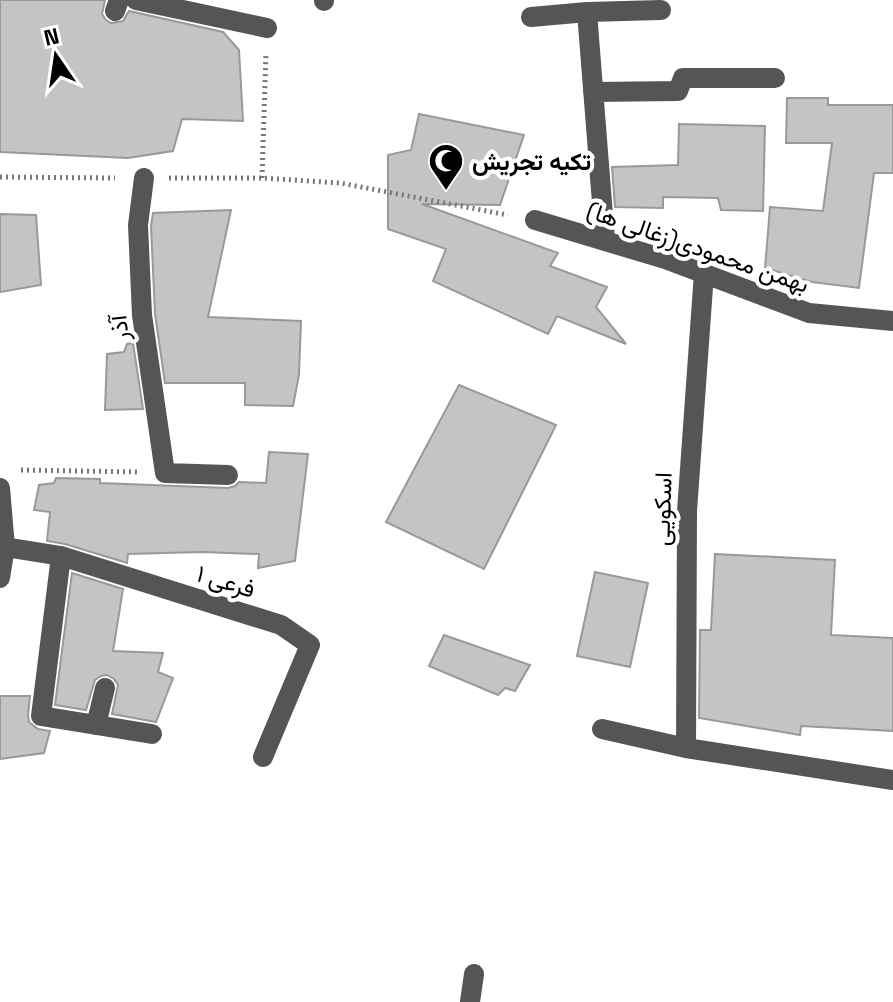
<svg xmlns="http://www.w3.org/2000/svg" width="893" height="1002" font-family="'Space Grotesk',Vazirmatn,sans-serif">
  <style>
    .building { fill: #c4c4c4; stroke: #999; stroke-width: 2 }
    .lines { fill: none; stroke-linecap: round; stroke-linejoin: round }
    .path { stroke: #777; stroke-width: 5; stroke-dasharray: 2 4; stroke-linecap: butt }
    .minor { stroke: #555; stroke-width: 20 }
    .labels { text-anchor: middle; dominant-baseline: central; stroke-width: 8; stroke-linejoin: round; paint-order: stroke }
    .poi-label { font-size: 24px; font-weight: bold; fill: #000; stroke: #fff; text-anchor: start }
    .street-label { font-size: 24px; fill: #000; stroke: #fff }
  </style>
  <rect width="100%" height="100%" fill="#fff"/>
  <path class="building" d="M0,0h105l-3,14 4,6 5,3 12,-2 6,-10 94,21 16,18 4,71 -61,-2 -9,32 -45,7 -128,-6z
    M787,98h41v7h65v68h-19l-15,115 -47,-6 -47,-14 5,-61 53,4 9,-68h-46z
    M419,114l105,21 -24,70 -78,-1 136,49 -8,13 57,21 -11,20 30,37 -69,-28 -9,18 -115,-53 13,-32 -58,-20v-74l23,-5z
    M679,124l86,2 -2,85 -42,-1 -3,-12 -55,-1v11l-48,-1 -3,-40 66,-2z
    M231,210l-23,107 93,4 -2,54 -6,31 -48,-1v-22h-80l-10,-69 -4,-88 2,-13z
    M0,214l36,1 5,70 -41,7z
    M133,343l10,66 -38,1 2,-56 17,-2 3,-8z
    M459,385l97,40 -72,144 -98,-47z
    M269,452l39,2 -13,107 -37,7 1,-14 -57,-2 -74,2 -1,9 -62,-19 -18,-3 3,-29 -16,-2 5,-25 15,-2 2,-5 44,1v4l128,5 7,-2 4,-4 27,1z
    M715,554l120,6 -4,75 62,3v93l-92,-5 -1,9 -101,-17 1,-88h11z
    M595,572l53,11 -18,84 -53,-11z
    M72,573l51,16 -10,62 50,2 -5,19 15,6 -17,44 -44,-8 6,-29 -4,-6 -7,-4 -6,1 -6,4 -9,30 -31,-5z
    M444,635l86,30 -15,26 -10,-3 -7,7 -69,-29z
    M0,696h30l-2,18 1,8 9,7 12,2 -6,22 -44,6z"/>
  <g class="lines">
    <path class="path" d="M0,177l115,1
      M169,178h93l78,5 168,32
      M262,178l4,-125
      M21,470l118,2"/>
    <path class="minor" d="M136,0l131,28
      M324,1v-1
      M115,11l4,-11
      M587,12l18,229
      M531,17l56,-5 74,-2
      M593,92l85,-1 5,-13h92
      M144,178l-6,47 4,90 23,158 63,2
      M535,220l130,39 144,54 84,8
      M0,488l5,59 -5,31
      M5,547l56,9 220,69 29,20 -47,112
      M61,556l-20,160 111,18
      M96,725l9,-37
      M602,729l84,19 207,32
      M686,748l1,-237 17,-238
      M470,1002l4,-28"/>
  </g>
  <defs>
    <symbol id="mosque-pin" viewBox="-11 -11 22 30"><path d="M0 17L-7.5 6A9.5 9.5 0 1 1 7.5 6Z" fill="#000" stroke="#fff"/><path d="M3.5-4.9A6 6 0 1 0 3.5 4.9A5 5 0 1 1 3.5-4.9Z" fill="#fff"/></symbol>
  </defs>
  <g fill-rule="evenodd">
    <use href="#mosque-pin" x="426" y="141" width="40" height="54"/>
  </g>
  <g class="labels">
    <g class="poi-label">
      <text x="472" y="161">تکیه تجریش</text>
    </g>
    <g class="street-label">
      <text transform="translate(698 247) rotate(19)">بهمن محمودی(زغالی ها)</text>
      <text transform="translate(119 328) rotate(-96)">آذر</text>
      <text transform="translate(662 509) rotate(-88)">اسکویی</text>
      <text transform="translate(226 581) rotate(17)">فرعی ۱</text>
    </g>
  </g>
  <g transform="translate(56 56) rotate(347)" stroke="#ffffff" stroke-width="6" paint-order="stroke">
  <path d="M0-6L14 30L0 20L-14 30Z" fill="#000000"/>
  <text y="-12" font-size="22" font-weight="bold" text-anchor="middle" fill="#000000">N</text>
  </g>
</svg>
